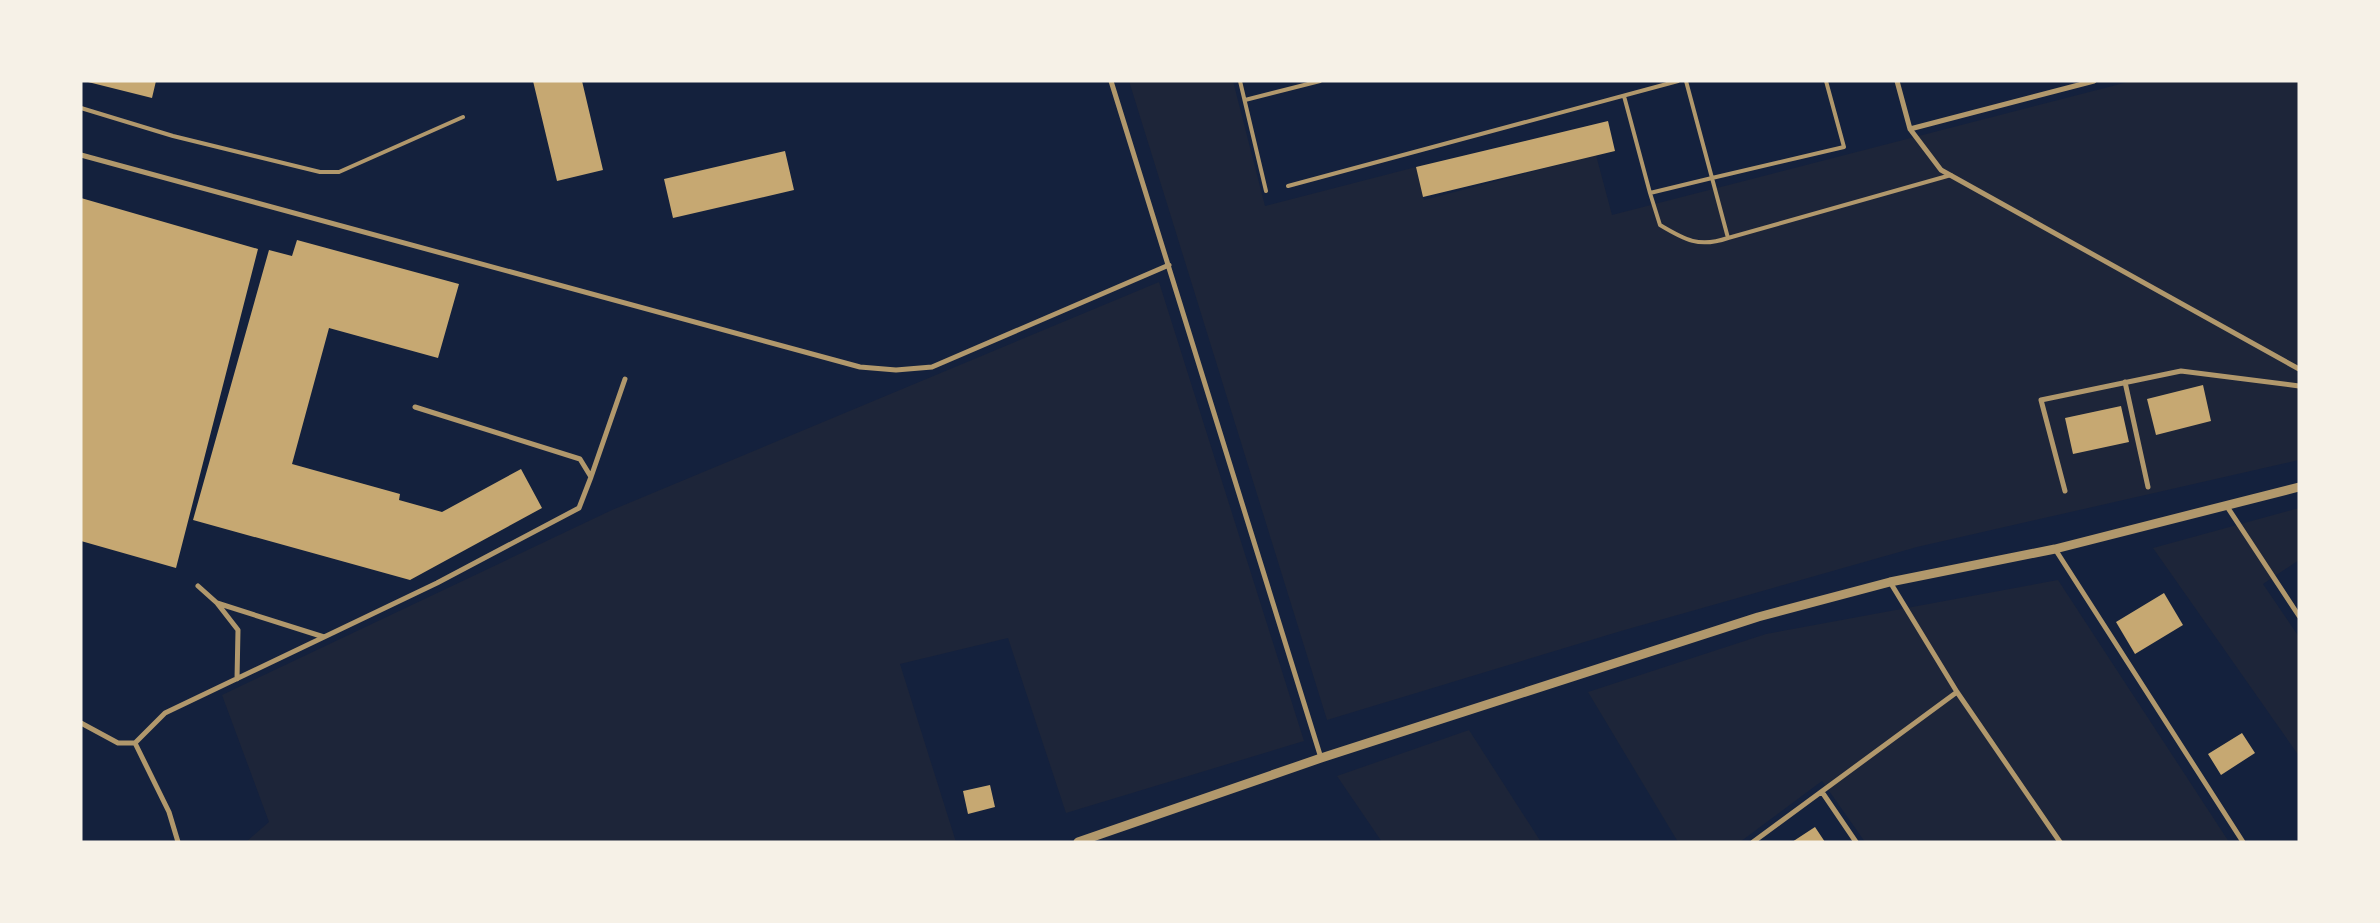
<svg xmlns="http://www.w3.org/2000/svg" width="2380" height="923" font-family="'Roboto Serif',serif">
  <style>
    .green { fill: #1d2539 }
    .building { fill: #c6a872 }
    .lines { fill: none; stroke-linecap: round; stroke-linejoin: round }
    .service { stroke: #b1986c; stroke-width: 4 }
    .minor { stroke: #b1986c; stroke-width: 5 }
    .tertiary { stroke: #b1986c; stroke-width: 9 }
  </style>
  <rect width="100%" height="100%" fill="#14213d"/>
  <path class="green" d="M1129,81h104l32,125 151,-39 8,33 172,-45 16,60 520,-134h167v379l-382,87 -296,84 -294,89z
    M1159,282l145,459 -238,72 -58,-175 -108,26 56,178h-710l23,-20 -47,-127 390,-185z
    M2299,508v52l-36,24 36,53v119l-146,-208z
    M2058,580l171,262h-364l-43,-61 -82,61h-62l-90,-150 178,-58z
    M1469,730l72,112h-159l-45,-66z"/>
  <path class="building" d="M84,81h72l-4,17z
    M533,81h49l21,89 -46,11z
    M1608,121l7,30 -192,46 -7,-30z
    M785,151l9,39 -121,28 -9,-39z
    M81,198l177,51 -82,319 -95,-27z
    M297,240l162,44 -21,74 -109,-30 -37,136 108,30 -1,6 43,12 79,-43 21,39 -132,72 -217,-60 76,-270 23,6z
    M2203,385l8,36 -55,14 -9,-36z
    M2121,406l8,36 -56,12 -8,-36z
    M2164,593l19,32 -48,29 -19,-32z
    M2242,733l13,20 -34,22 -13,-21z
    M990,785l5,22 -27,7 -5,-23z
    M1815,827l10,15h-33z"/>
  <g class="lines">
    <path class="service" d="M1240,81l26,110
      M1686,81l26,97 132,-31 -18,-66
      M1624,96l26,97 62,-15 16,60c-29,10 -43,2 -68,-13l-10,-32
      M1245,100l75,-19
      M81,108l92,28 147,36h19l124,-55
      M1288,186l390,-105
      M1728,238l223,-63"/>
    <path class="minor" d="M1111,81l210,677
      M1897,81l13,48 31,41 358,199
      M1910,129l184,-48
      M81,155l779,212 36,3 36,-3 237,-102
      M2125,382l23,105
      M591,477l34,-98
      M2065,491l-24,-91 140,-29 118,15
      M2226,505l73,111
      M2055,549l188,293
      M1890,582l67,110 103,150
      M198,586l19,17
      M237,679l1,-49 -21,-27 107,34
      M81,723l37,20h17l34,69 9,30
      M135,743l30,-30 272,-130 142,-75 12,-31 -11,-18 -165,-52
      M1822,792l34,50
      M1753,842l204,-150"/>
    <path class="tertiary" d="M1078,842l243,-84 437,-141 132,-35 165,-33 244,-62"/>
  </g>
  <rect width="2380" height="923" fill="none" stroke="#f6f1e7" stroke-width="165"/>
</svg>
